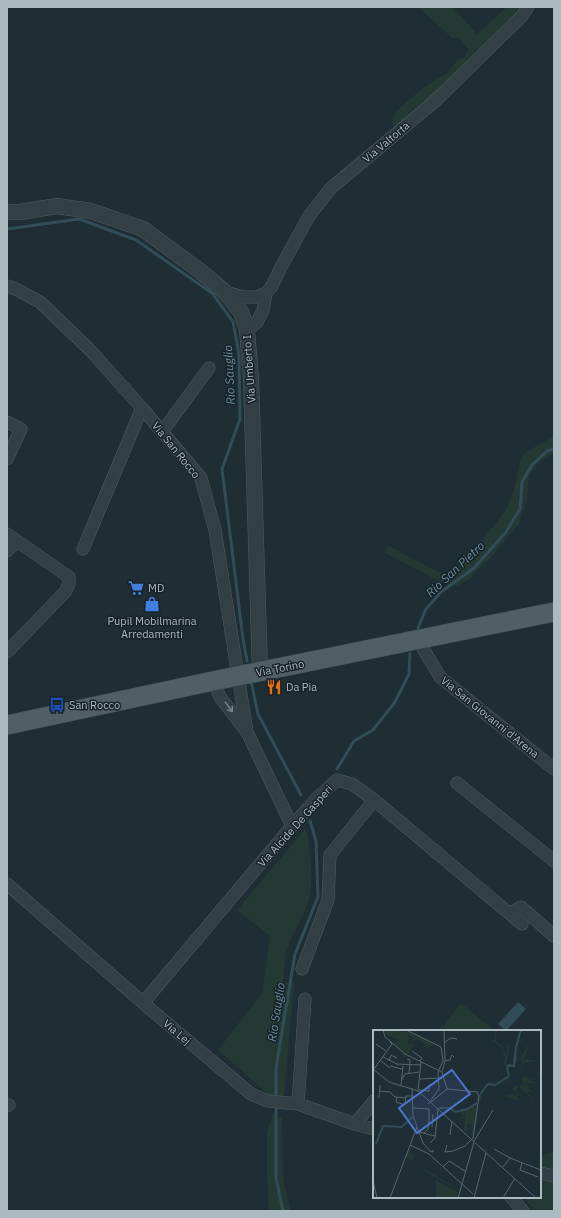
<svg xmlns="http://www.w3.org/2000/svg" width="561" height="1218" font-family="'IBM Plex Sans',sans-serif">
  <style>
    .green { fill: #243934 }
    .water { fill: #324c58 }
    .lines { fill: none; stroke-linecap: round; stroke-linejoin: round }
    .stream { stroke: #324c58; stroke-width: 3 }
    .minor-casing { stroke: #505c63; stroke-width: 13 }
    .tertiary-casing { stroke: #505c63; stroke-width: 16 }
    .primary-casing { stroke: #3f4a51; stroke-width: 20 }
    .minor { stroke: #323f44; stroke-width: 12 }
    .tertiary { stroke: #323f44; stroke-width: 15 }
    .primary { stroke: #505e65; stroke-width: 19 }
    .oneway { stroke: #758389 }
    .labels { text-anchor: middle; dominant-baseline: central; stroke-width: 3; stroke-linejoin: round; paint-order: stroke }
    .street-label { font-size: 11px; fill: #acbac2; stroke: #182329 }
    .poi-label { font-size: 11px; fill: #acbac2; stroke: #182329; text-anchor: start }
    .water-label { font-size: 12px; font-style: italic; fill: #668ea0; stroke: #182329 }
    .inset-river { fill: none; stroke: #324c58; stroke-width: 2 }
    .inset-road { fill: none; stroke: #57656d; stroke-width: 1 }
    .view { fill: #4f74d0; fill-opacity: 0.15; stroke: #4f74d0; stroke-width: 2 }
    .inset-edge { fill: none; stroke: #acbac2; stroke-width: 2 }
  </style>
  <rect width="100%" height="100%" fill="#1f2d34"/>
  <path class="green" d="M418,7h35l24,27 30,-27h13l-37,40 -7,3 -27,32 -54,47 -3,-6 3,-11 29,-25 22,-13 12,-15 6,-1 4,-9 -10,-11h-6z
    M554,436v17l-15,9 -10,14 -2,24 -8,24 -28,33 -23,23 -12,6 -9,-1 -62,-32 2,-8 57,30 25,-18 37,-47 9,-23 4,-22 5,-12z
    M306,828c4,23 8,48 3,71 -4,16 -14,29 -20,45 -5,12 -5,26 -6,39h11l-10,113 -15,-1 -51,-45 44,-57 8,-57 -33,-26z
    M461,1003l34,28h-57z
    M273,1113l9,5 1,61 8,32h-22l-2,-35v-44z
    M554,1151v18l-14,-1v-13l8,-1z
    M540,1177l14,4v30h-18l-14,-14h18z"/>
  <path class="water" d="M518,1002l8,7 -20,22 -8,-7z"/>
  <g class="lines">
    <path class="stream" d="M7,229l72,-10 57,21 77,54 20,28 6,32 1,65 -18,50 21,170 4,22
      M418,628l8,-19 15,-17 33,-24 32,-36 14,-23 2,-27 10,-17 15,-14 7,-2
      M251,681l7,33 43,81
      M337,769l17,-28 19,-11 22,-28 14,-28 1,-20
      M276,1098v-30l19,-114 23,-57 -2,-56 -6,-20
      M276,1104v74l7,33"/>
    <defs>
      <path id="minor" d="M7,286l9,3 24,13 49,47 53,59 59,70 14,52 32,202
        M225,292l19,5h13l9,-4 6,-7 8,-17 29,-53 22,-28 103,-86 88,-86 6,-9
        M247,330l10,-8 6,-12 3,-17
        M7,422l14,7 -14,30
        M162,432l47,-64
        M7,534l62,43v7l-4,8 -58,60
        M83,549l59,-141
        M7,551l10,-10
        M418,640l22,37 114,92
        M213,681l7,16 27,35 45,94
        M457,783l97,78
        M7,884l142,124 102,86 17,7 30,3 57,20 19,5
        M510,913l11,-6 33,29
        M302,969l26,-69 2,-45 44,-55
        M143,1003l149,-177 23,-26 22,-20 15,4 22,16 148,124
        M298,1104l7,-105
        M7,1106l2,-1
        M355,1124l19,-23
        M540,1173l14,3
        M511,1197l12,14"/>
      <path id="tertiary" d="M7,212h13l37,-6 34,5 52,18 57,42 25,21 16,20 6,18 4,49 9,293"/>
      <path id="primary" d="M7,725l206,-44 341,-69"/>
    </defs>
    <use href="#minor" class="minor-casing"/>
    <use href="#tertiary" class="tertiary-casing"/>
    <use href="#primary" class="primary-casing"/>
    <use href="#minor" class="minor"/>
    <use href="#tertiary" class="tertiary"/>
    <use href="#primary" class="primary"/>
  </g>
  <defs><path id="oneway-shaft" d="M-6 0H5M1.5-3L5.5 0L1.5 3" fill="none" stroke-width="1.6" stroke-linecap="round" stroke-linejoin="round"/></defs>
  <use class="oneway" href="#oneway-shaft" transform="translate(229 707) rotate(53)"/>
  <defs>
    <symbol id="supermarket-bare" viewBox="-9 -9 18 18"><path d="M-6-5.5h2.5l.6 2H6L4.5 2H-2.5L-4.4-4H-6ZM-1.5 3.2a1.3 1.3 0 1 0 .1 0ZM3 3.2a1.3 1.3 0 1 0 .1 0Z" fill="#3f7fe0" stroke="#182329" stroke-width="2.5" paint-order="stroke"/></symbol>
    <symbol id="shop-bare" viewBox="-9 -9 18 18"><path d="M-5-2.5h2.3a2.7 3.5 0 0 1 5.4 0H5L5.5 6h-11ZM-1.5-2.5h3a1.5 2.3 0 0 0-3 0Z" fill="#3f7fe0" stroke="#182329" stroke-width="2.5" paint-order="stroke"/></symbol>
    <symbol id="restaurant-bare" viewBox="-9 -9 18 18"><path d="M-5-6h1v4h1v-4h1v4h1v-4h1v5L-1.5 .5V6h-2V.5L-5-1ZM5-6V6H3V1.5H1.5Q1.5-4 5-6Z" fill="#e8710a" stroke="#182329" stroke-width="2.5" paint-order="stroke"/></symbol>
    <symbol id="bus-bare" viewBox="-9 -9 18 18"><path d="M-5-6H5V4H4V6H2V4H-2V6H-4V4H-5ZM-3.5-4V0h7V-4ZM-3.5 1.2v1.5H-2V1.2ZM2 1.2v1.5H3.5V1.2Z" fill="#1a4fb4" stroke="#182329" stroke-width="2.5" paint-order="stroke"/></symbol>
  </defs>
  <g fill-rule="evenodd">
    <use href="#supermarket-bare" x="125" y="577" width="22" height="22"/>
    <use href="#shop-bare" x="141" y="593" width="22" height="22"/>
    <use href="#restaurant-bare" x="263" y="676" width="22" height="22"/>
    <use href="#bus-bare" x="46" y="694" width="22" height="22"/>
  </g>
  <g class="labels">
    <g class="street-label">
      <text transform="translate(386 142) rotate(-40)">Via Valtorta</text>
      <text transform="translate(249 369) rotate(-94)">Via Umberto I</text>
      <text transform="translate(176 450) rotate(51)">Via San Rocco</text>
      <text transform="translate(280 668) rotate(-11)">Via Torino</text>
      <text transform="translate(490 717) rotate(39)">Via San Giovanni d'Arena</text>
      <text transform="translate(295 826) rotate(-48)">Via Alcide De Gasperi</text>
      <text transform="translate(177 1032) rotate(40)">Via Lej</text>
    </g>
    <g class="poi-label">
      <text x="148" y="588">MD</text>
      <text x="152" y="621" text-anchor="middle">Pupil Mobilmarina<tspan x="152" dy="13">Arredamenti</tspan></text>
      <text x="286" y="687">Da Pia</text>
      <text x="69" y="705">San Rocco</text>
    </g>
    <g class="water-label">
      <text transform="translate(229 375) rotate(-93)">Rio Sauglio</text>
      <text transform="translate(455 569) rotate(-43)">Rio San Pietro</text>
      <text transform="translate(276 1012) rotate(-81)">Rio Sauglio</text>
    </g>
  </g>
  <g transform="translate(373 1030)">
    <rect width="168" height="168" fill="#1f2d34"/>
    <path d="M13,0l30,3 18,12 -6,3 -10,-9 -5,2 -3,-6 -3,9 7,1 -6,9h-2l-4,9 2,-10 -18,-16 10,6 3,-3 -14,-6zM121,0l2,2v10l6,4 4,10 2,-10 2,-1 -4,19 7,1 3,-21 3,-13 3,-1 -5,16v11h3l-7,11 -5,-2 2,10 -4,7 -1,-4 4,-4 -5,-13 1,-6 -3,-1 2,-2 -3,-6 -11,-7 5,-1zM156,13l-5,18 4,-3 1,2h12l-17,3 -3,6 -9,7 9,-8 2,-6 -3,-3zM159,37l8,7 -4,6 -8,-1 13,6 -17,-3 9,11 -6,-2 7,10 -15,-15 -4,4 4,5 -2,3 15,5v3l-3,-4 -28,-6 11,-2 6,3 -5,-8 1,-2 6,-2 5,1 -3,-5 1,-5 12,3 3,-4zM109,63l-1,7 -5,5 1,16 -6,17 1,-14h-5l1,10 -4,-4 1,-19 -2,8 -5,-2h5l-2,-5 -7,2 -4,-6h-9l-1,-4 3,4 6,-1 5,3h9l12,-5 2,-9zM36,118l2,6 3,2 -2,4 4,4 42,25 4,-5v7l11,6 -13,-6 -29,-16 -15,-11 -10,-7zM63,150l22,12 -1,6h-21z" fill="#243934"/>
    <path class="inset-river" d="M136,45l-2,-7 2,-3 5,1 2,-19 5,-17M107,64l8,-10 7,1 14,-9M66,78h11l5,4 12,-3 10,-6M3,114l7,-18 19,1 10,-10"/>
    <path class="inset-road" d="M10,0l2,7 20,17 37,18M33,0l35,17M72,12l6,-4 6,1M3,14l10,7M39,21l10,7 -2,3M10,27l14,7M34,29l3,1 -1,14M7,30l10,8M16,31l2,-6 6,3M72,31l5,-1 2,-5 2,2M23,34l25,1M17,36l12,3M0,39l16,13 29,9 118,107M1,39l18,-25 -2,-2M29,49l3,-5 14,-2M47,49l20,-1M28,55l2,-19M39,58l1,28 10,27 7,8 3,1v-2M46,60l10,1v-6l5,-1v-2M6,61l11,1 5,5 11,1M45,61l3,-29M24,67l-1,5 9,3M6,68l1,-13M58,72l16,-13 -5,-17 3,-11 -1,-31M32,73l1,-7h8M55,74l11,-15 -1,-17 5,-11 -2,-14M40,78l16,1v13M59,97l1,-13M46,102l16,4M51,103l4,-4 1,-8M77,105l2,-14M101,111l19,-31M57,113l5,-5 3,-30M37,115l19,9 44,40M74,115l-2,7 8,-1 12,-5 8,-8 6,-42 -2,-4 -30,-3M121,119l16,9M149,133l-2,7 18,7M70,137l6,-6 16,10M130,137l7,-9 31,12M0,150l4,18M17,168l27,-71M85,168l16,-56M101,168l12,-45M130,168l12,-20"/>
    <path class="view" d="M79,40l18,24 -53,39 -18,-25z"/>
    <rect width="168" height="168" class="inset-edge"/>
  </g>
  <rect width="561" height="1218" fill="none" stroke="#acbac2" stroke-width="16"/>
</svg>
